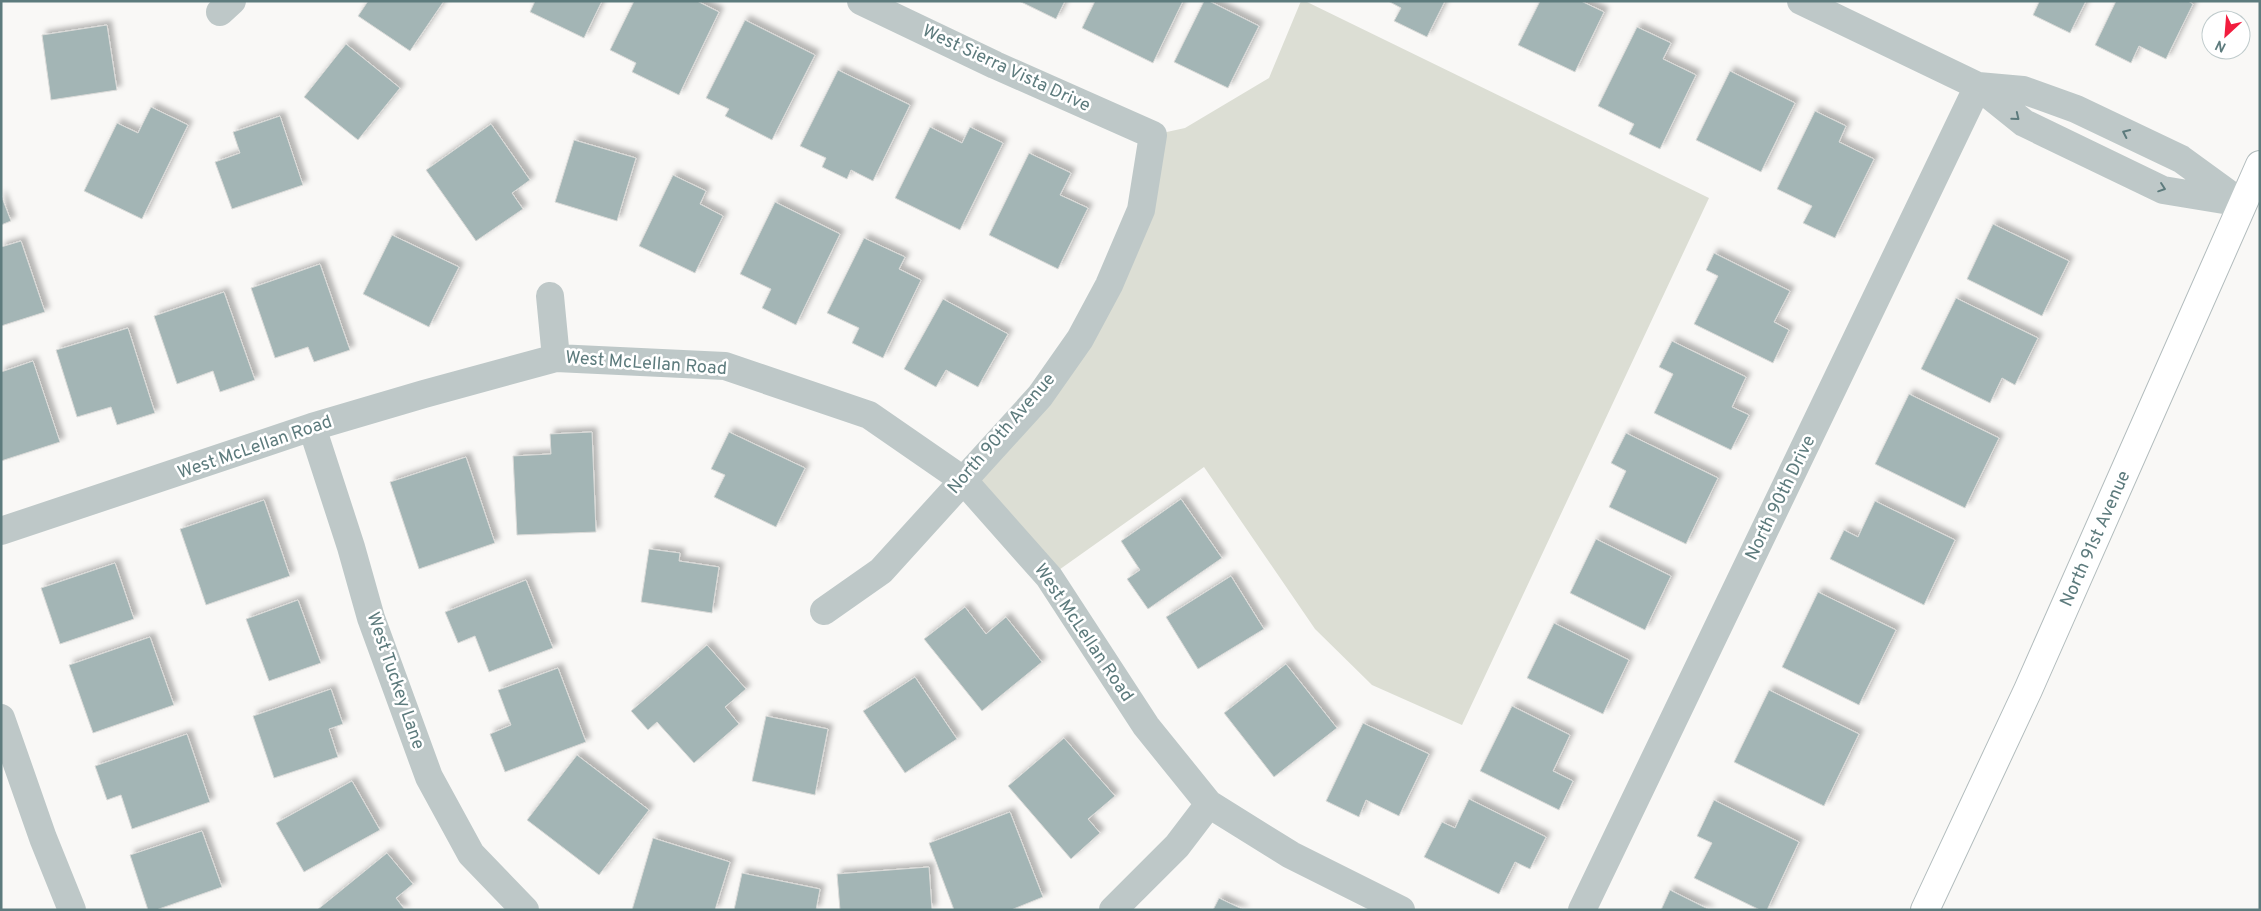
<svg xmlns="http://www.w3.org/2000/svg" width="2261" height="911" font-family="Overpass,sans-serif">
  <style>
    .green { fill: #dcded4 }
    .building { fill: #a3b5b5; stroke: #dadad8; filter: url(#shadow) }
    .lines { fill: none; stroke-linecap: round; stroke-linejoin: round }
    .major-casing { stroke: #b2bcbd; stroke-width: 30 }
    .minor { stroke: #bec8c8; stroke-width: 28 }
    .major { stroke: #fff; stroke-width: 28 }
    .oneway { stroke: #5d7b7d }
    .labels { text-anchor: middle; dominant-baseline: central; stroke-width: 5; stroke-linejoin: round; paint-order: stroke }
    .street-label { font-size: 18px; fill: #5d7b7d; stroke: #fff }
  </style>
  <defs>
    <filter id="shadow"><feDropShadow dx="4.5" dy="-4.5" stdDeviation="2.5" flood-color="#0004"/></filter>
  </defs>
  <rect width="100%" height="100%" fill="#f9f8f6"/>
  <path class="green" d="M1301,1h4l404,197 -247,527 -90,-40 -57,-56 -111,-162 -155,110 -86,-97 146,-195 44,-150 32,-7 84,-50z"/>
  <path class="building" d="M368,1h76l-34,50 -52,-35z
    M535,1h67l-18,37 -54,-26z
    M634,1h63l22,11 -40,83 -47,-23 4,-9 -26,-13z
    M1019,1h46l-9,18z
    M1095,1h88l-30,62 -71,-35z
    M1204,1h5l50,25 -31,62 -54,-26z
    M1388,1h57l-18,36 -33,-16 7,-13z
    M1540,1h41l23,11 -29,60 -57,-27z
    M2038,1h48l-16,32 -37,-18 6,-13z
    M2116,1h72l5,3 -27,55 -27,-13 -8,17 -36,-18z
    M745,20l70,35 -43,85 -47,-24 4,-7 -23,-11z
    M107,25l10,65 -66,10 -9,-65z
    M1637,27l34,16 -8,16 33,16 -36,74 -31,-15 5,-10 -36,-18z
    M346,44l54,44 -42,52 -54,-43z
    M838,70l72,35 -37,76 -22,-11 -4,9 -25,-12 4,-9 -26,-12z
    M1730,71l65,32 -34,69 -65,-32z
    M151,107l37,18 -46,94 -58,-28 33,-68 21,10z
    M1815,111l31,15 -7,16 35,17 -39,79 -32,-15 9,-17 -35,-17z
    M280,116l23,69 -71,24 -17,-47 25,-9 -7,-21z
    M491,124l39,56 -18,13 11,16 -47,32 -50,-71z
    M930,127l32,16 8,-16 33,16 -43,87 -65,-32z
    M574,140l62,18 -19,63 -62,-19z
    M1029,153l42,20 -11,22 28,13 -30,61 -69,-34z
    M673,175l33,16 -6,13 23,12 -28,57 -56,-27z
    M1,195l10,26 -10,4z
    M775,202l65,32 -44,91 -34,-17 9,-19 -31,-15z
    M1993,224l76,37 -27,55 -75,-37z
    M392,235l67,32 -30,60 -66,-33z
    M864,238l41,19 -6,12 22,11 -38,78 -31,-15 7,-15 -32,-15z
    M21,241l24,71 -44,14v-79z
    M1714,253l76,38 -16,31 15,8 -16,33 -79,-39 24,-48 -12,-6z
    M320,264l30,86 -36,12 -6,-15 -33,11 -24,-70z
    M224,292l31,88 -35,12 -7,-21 -36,13 -23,-68z
    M1956,298l82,40 -23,47 -13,-7 -12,25 -69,-34z
    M943,299l65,35 -30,53 -32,-17 -10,17 -32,-18z
    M128,328l27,85 -38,12 -6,-18 -34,10 -21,-67z
    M1672,341l74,36 -14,30 17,8 -18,35 -77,-37 19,-39 -14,-7z
    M33,361l27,81 -59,19v-89z
    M1909,394l90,44 -34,70 -90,-44z
    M592,432l4,100 -79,3 -4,-79 38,-2 -1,-20z
    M729,432l76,36 -29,59 -62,-30 11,-22 -14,-6z
    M1626,433l92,45 -32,66 -77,-37 17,-36 -15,-8z
    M466,457l29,86 -76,26 -29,-87z
    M1181,499l41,59 -74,51 -21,-30 13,-9 -19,-29z
    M264,500l26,76 -84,29 -26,-76z
    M1875,501l80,39 -31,65 -94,-46 14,-29 14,7z
    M1596,539l75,37 -26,54 -75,-37z
    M649,549l31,4 -1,8 40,6 -7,46 -71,-11z
    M115,563l19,56 -74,25 -19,-56z
    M1231,576l33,53 -66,40 -32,-52z
    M526,580l27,68 -64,24 -14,-36 -17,7 -13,-31z
    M1818,592l78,38 -37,75 -77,-38z
    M298,600l23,63 -52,18 -23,-62z
    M965,607l21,27 20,-17 36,45 -60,49 -58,-72z
    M1554,623l75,37 -26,54 -76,-36z
    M150,637l24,68 -81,28 -24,-68z
    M707,645l39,44 -21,18 14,17 -45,39 -37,-41 -9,8 -17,-19z
    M1286,664l51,64 -63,49 -50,-64z
    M558,668l28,74 -81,30 -15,-38 21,-9 -13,-35z
    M915,677l42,62 -52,34 -42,-62z
    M331,689l12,35 -14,5 9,28 -64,21 -21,-62z
    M1769,690l90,44 -35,72 -90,-44z
    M1512,706l58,29 -17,36 20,10 -14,29 -79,-39z
    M766,716l62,13 -13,66 -63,-14z
    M1363,723l66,31 -30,62 -33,-16 -7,17 -33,-16z
    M187,734l23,68 -78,27 -11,-34 -14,5 -12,-34z
    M1064,738l51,58 -27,23 12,14 -29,26 -63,-73z
    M577,755l72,55 -50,65 -72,-55z
    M352,781l28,49 -76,42 -28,-49z
    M1469,799l77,38 -16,32 -15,-7 -16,32 -75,-37 18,-35 13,6z
    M1714,800l85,42 -32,68h-7l-66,-32 18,-35 -15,-7z
    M1010,812l33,85 -32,13h-57l-25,-67z
    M202,831l20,56 -66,23h-8l-18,-55z
    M653,838l77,24 -15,48h-83z
    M387,853l26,31 -17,14 9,12h-88z
    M929,867l3,43h-92l-3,-36z
    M742,873l78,16 -4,21h-82z
    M1670,890l40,20h-49z
    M1219,898l25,12h-31z"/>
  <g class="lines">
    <defs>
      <path id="major" d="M1925,910l103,-220 232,-525"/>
    </defs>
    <use href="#major" class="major-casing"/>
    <path class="minor" d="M1801,1l177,85 46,37 139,67 79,13
      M220,12l12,-11
      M1978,86l45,4 53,19 105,50 55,40
      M550,296l6,62
      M312,427l39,120 20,71 58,159 42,77 54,56
      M1,531l311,-104 112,-33 132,-36 169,8 144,49 94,65 86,97 97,149 63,78 82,51 110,55
      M824,611l57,-40 159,-175 40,-57 29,-54 32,-75 12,-75 -158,-70 -134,-64
      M1,718l42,120 29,72
      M1113,910l64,-64 32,-42
      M1582,910l396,-824"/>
    <use href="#major" class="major"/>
  </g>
  <defs><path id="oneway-chevron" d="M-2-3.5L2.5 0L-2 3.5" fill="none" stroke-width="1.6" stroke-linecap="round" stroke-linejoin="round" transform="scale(1.25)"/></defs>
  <g class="oneway">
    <use href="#oneway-chevron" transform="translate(2016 117) rotate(39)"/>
    <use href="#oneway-chevron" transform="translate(2126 133) rotate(-155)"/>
    <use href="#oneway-chevron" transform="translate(2162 188) rotate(19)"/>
  </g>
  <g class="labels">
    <g class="street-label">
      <text transform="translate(1006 69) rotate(25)">West Sierra Vista Drive</text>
      <text transform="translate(646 364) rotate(4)">West McLellan Road</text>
      <text transform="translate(1002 434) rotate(-49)">North 90th Avenue</text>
      <text transform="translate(255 448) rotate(-19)">West McLellan Road</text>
      <text transform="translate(1781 498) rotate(-64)">North 90th Drive</text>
      <text transform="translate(2096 539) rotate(-66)">North 91st Avenue</text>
      <text transform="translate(1083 633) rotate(56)">West McLellan Road</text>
      <text transform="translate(395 681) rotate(71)">West Tuckey Lane</text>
    </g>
  </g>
  <rect width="2261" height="911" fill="none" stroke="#5d7b7d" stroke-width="5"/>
  <g transform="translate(2226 35) rotate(206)"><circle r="24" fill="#ffffff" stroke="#becacb"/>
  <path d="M0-4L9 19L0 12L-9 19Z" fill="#f21d3e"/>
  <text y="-8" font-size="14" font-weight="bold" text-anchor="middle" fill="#5d7b7d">N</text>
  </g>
</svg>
